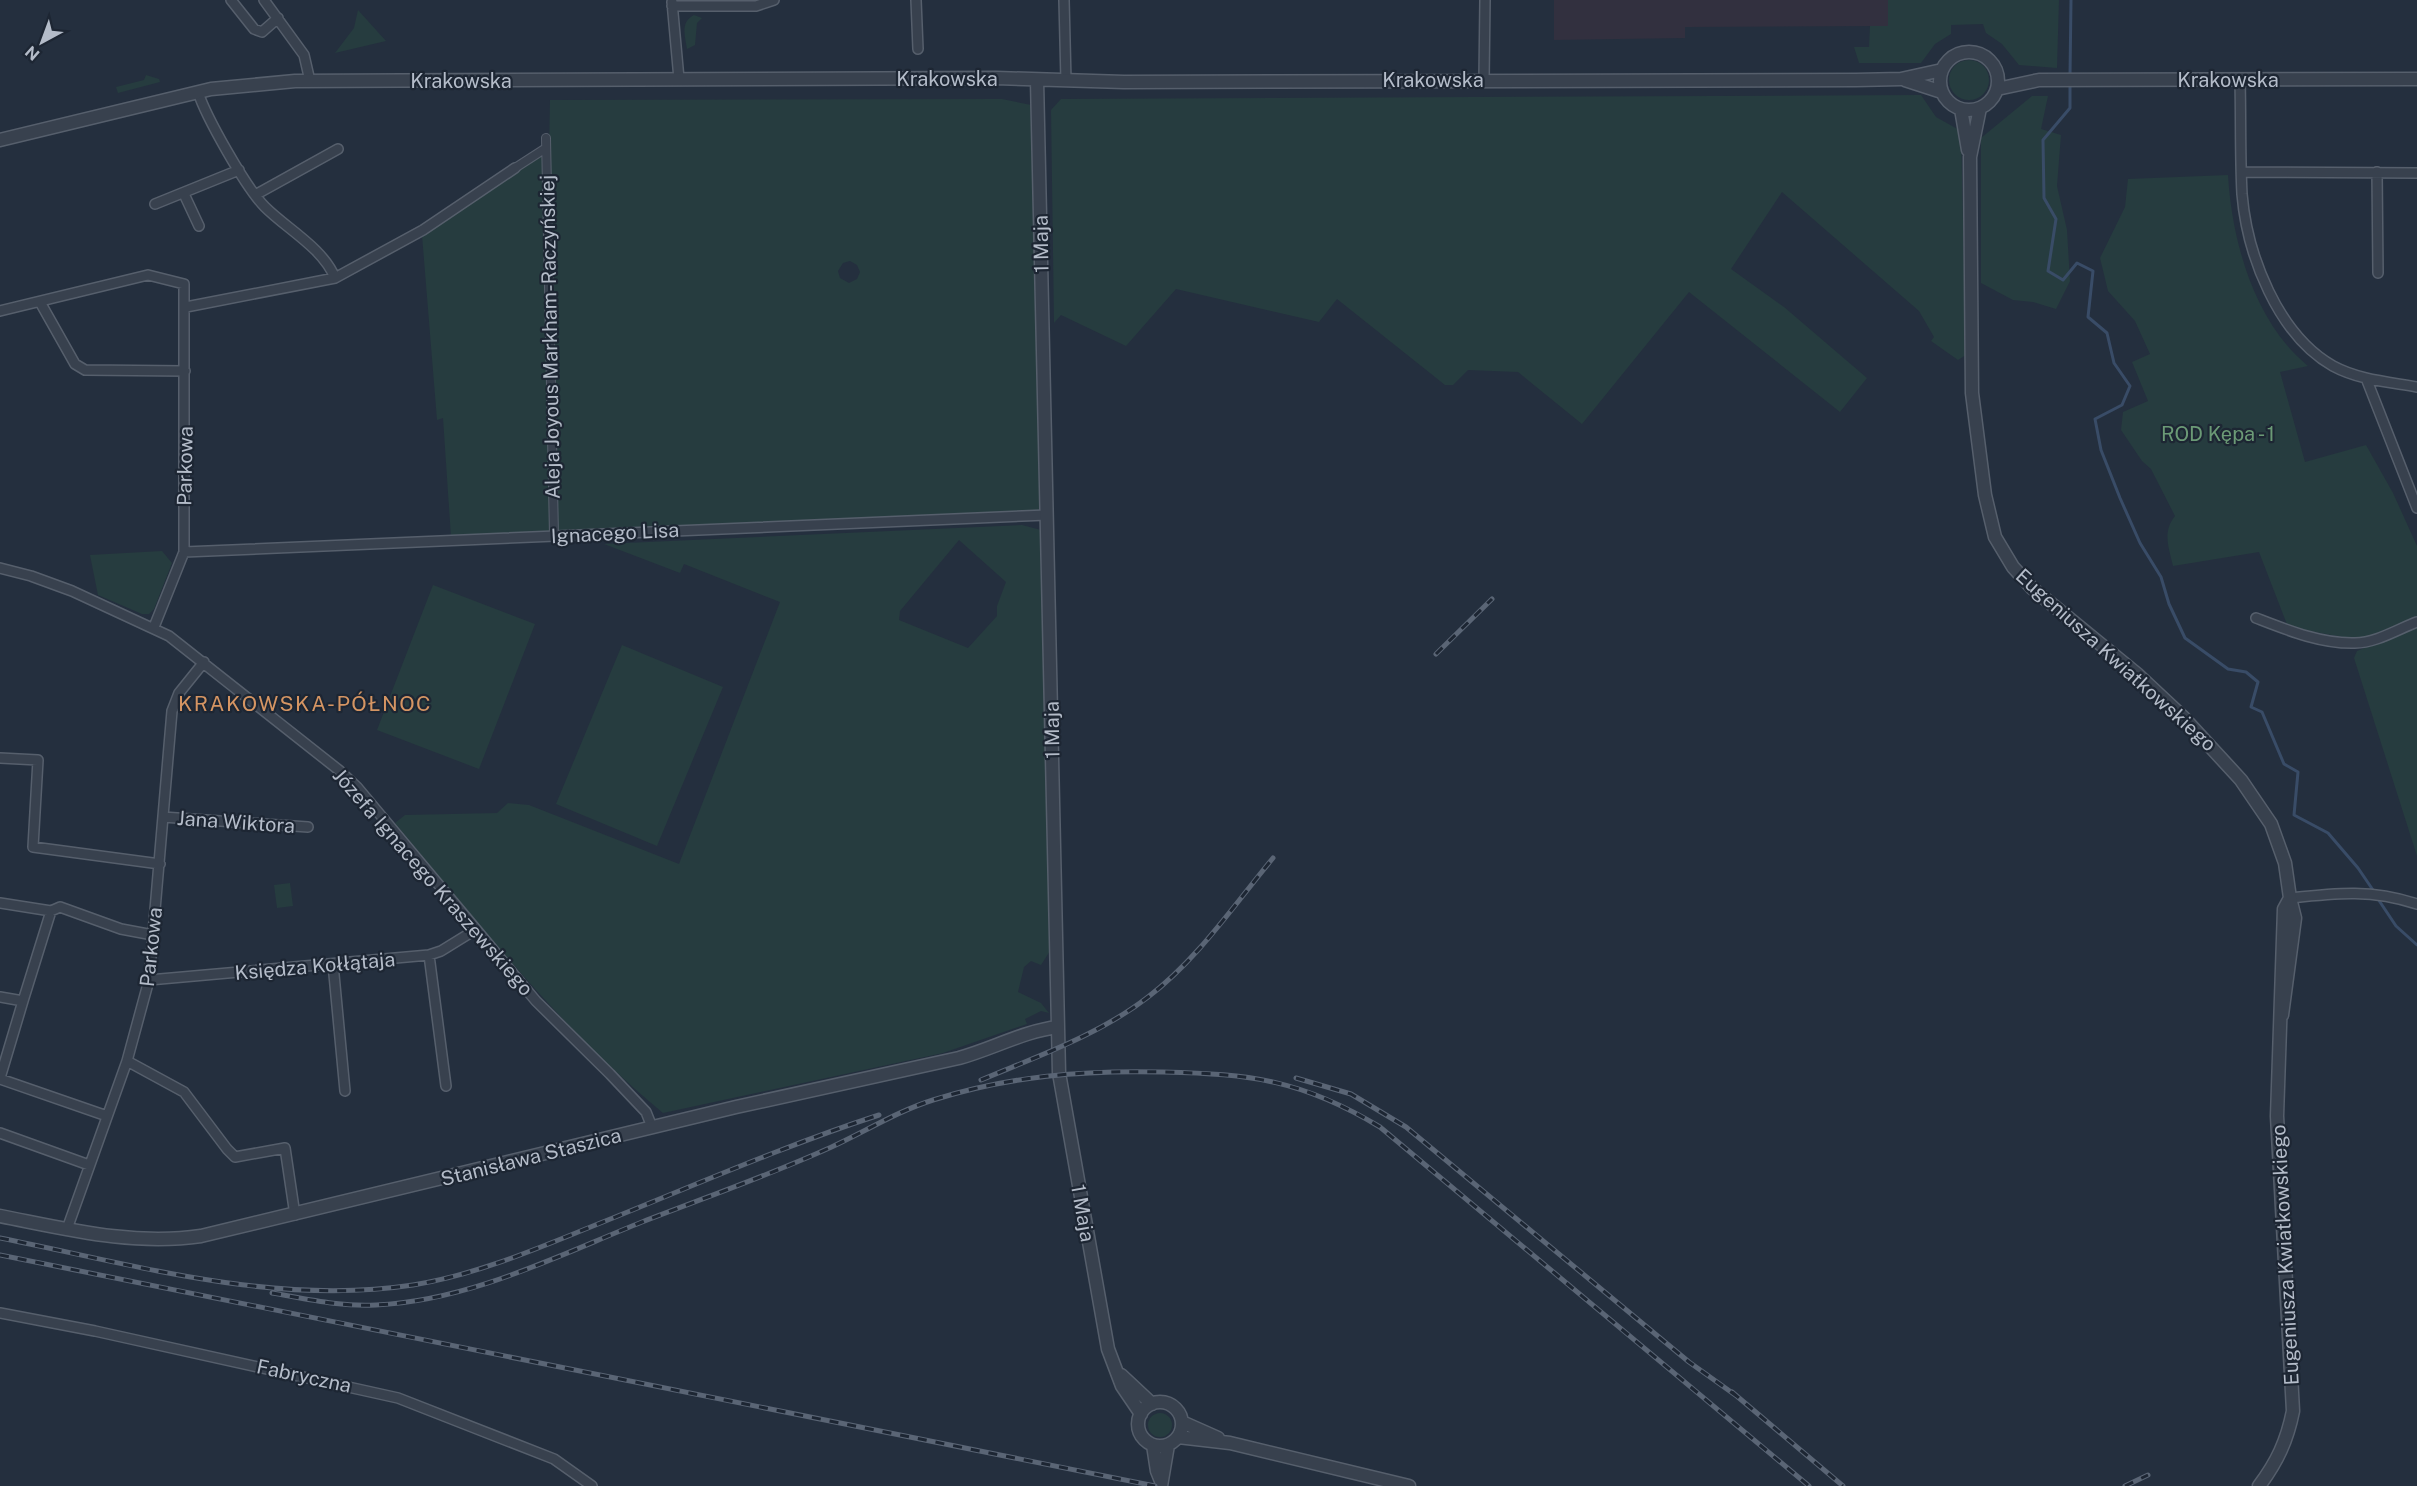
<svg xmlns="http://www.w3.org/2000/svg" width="2417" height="1486" font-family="'Public Sans',sans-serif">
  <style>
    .medical { fill: #32303f }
    .green { fill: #263c3f; fill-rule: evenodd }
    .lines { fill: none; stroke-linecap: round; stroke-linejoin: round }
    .stream { stroke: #394c67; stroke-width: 3 }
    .pedestrian-casing { stroke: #565f6c; stroke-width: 10 }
    .minor-casing { stroke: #565f6c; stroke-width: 12 }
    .tertiary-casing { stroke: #565f6c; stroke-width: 15 }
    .pedestrian { stroke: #38414e; stroke-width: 8 }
    .minor { stroke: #38414e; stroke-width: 9 }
    .tertiary { stroke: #38414e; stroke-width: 12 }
    .rail-casing { stroke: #5a6575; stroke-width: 5 }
    .rail { stroke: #1d2633; stroke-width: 3; stroke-dasharray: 9; stroke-linecap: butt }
    .labels { text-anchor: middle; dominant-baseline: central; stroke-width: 4.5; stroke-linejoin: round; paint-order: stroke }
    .street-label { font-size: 20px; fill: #b4bcc9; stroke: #1d2633 }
    .park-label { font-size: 20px; fill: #6b9a76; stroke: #1d2633 }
    .neighbourhood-label { font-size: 21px; letter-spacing: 1.5px; fill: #d59563; stroke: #1d2633 }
  </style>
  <rect width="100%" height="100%" fill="#242f3e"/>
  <path class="medical" d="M1554,0h334v26l-203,1v11l-131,2z"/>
  <path class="green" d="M1888,0h171l-2,68 -38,-3 -17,-21 -16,-11 -3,-9 -32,1v9l-16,10 -14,19h-62l-5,-16h15l1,-21h18z
    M358,10l28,31 -51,12 19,-25z
    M694,15l8,3 -5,5 -2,22 -8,4c-2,-13 -7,-27 7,-34z
    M1949 80a20 20 0 1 1 40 0a20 20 0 1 1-40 0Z
    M146,75l13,4 1,3 -42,11 -2,-6 28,-7z
    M1921,95l15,22 25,14 5,224 -8,5 -27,-19 3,-4 -15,-26 -137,-119 -51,77 53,38 83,71 -27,34 -151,-120 -107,132 -64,-52 -50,-2 -15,15h-8l-108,-86 -18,23 -143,-33 -50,57 -65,-31 -7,8 -3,-213 10,-11z
    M2032,96h16l-7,33 20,6 -4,51 10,44 3,51 -14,28 -23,-7 -20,-2 -32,-17v-145z
    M1002,99l29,6 10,400 -2,5 -588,27 -8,-119 -6,2 -15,-185 127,-84 1,-51zM850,261l7,4 3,7 -3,7 -8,4 -9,-5 -2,-7 5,-8z
    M2228,175c4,66 26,147 80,191l-28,6 25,90 61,-17 27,48 24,53v71l-58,23 -71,-13 -29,-75 -86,14c-4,-18 -11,-34 2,-50l-24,-47 -9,-8 -21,-31 2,-18 25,-11 -16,-39 18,-8 -15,-33 -27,-30 -8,-33 25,-51 3,-28z
    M1022,525l19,5 9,421 -9,14 -10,-4 -7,6 -6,25 23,11 8,10 -8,-2 -16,8 2,5 -84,29 -280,60c-102,-84 -184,-188 -268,-290l10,-8 92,-2 11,-10 21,2 150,59 101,-262 -96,-38 -4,9 -76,-29zM959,540l47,42 -9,24v10l-29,32 -69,-28 1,-9z
    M162,551l10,12 -18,46 -5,5h-7l-44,-19 -8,-40z
    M433,585l102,39 -56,145 -102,-39z
    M2417,626v230l-63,-198 3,-7z
    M622,645l101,42 -66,159 -101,-42z
    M290,883l3,23 -16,2 -3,-23z
    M1148 1425a12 12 0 1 1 24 0a12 12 0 1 1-24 0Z"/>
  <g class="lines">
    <path class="stream" d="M2070,76l1,-76
      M2070,83v25l-27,32 1,58 12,21 -8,52 15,9 14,-17 16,8 -5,46 19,16 7,30 16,23 -8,19 -27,14 6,31 19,48 20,45 21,34 8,27 16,34 43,31 18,3 12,10 -7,25 11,5 22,52 14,8 -4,43 34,18 30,35 17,25
      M2378,899l18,27 21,19"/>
    <defs>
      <path id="pedestrian" d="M546,138l8,398
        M515,168l31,-20"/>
      <path id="minor" d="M231,0l23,29 8,3 16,-14
        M264,0l40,55 6,26
        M916,0l2,49
        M1064,0l2,81
        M672,2l7,77
        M672,6h84l18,-6
        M1484,79l1,-79
        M2240,80c1,38 0,76 2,114 5,61 36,141 91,172 26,14 56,16 84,21
        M198,92c8,25 48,96 67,115 22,22 58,41 70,71
        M2242,172l175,1
        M2377,172l1,101
        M184,194l15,32
        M255,195l83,-46
        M155,204l84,-34
        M40,302l35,62 10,6 100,1
        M186,307l149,-29 88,-48 92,-62
        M0,311l148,-36 36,9v268l-30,75
        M2366,378l51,130
        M184,552l863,-37
        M0,568l31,8 41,15 97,45 171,135 17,16 179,214 74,73 36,38 6,15
        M2256,618c31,12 65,26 99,25 21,0 43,-14 62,-21
        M0,758l38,2 -5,87 127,17
        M163,817l145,10
        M2290,898c47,-5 81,-9 127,6
        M0,903l51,8 9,-4 61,22 32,6
        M429,955l17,131
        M333,964l12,127
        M149,980l280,-25 12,-4 34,-21
        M0,997l23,4 28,-90
        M127,1061l57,31 43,57 8,8 50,-9 10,67
        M0,1078l23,-77
        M0,1079l107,37
        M0,1133l89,32
        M67,1229l60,-168 22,-81 23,-269 7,-18 25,-31
        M0,1313l95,18 303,67 156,61 38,27"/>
      <path id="tertiary" d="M1940 81a29 29 0 1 1 58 0a29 29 0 1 1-58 0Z
        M1037,80l22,993 49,276 14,37 19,28
        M1905,80l37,12
        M1997,89l42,-9 378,-1
        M1980,108l-10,49 2,236 13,102 10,42 18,30 19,21 105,86 47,44 57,62 30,44 14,39 5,35
        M1961,109l7,41
        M0,140l211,-51 84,-8 701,-3 128,4 732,-2 45,-1 41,-9
        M0,1216c67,13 133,30 201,20l535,-129 223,-49c33,-9 65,-27 99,-31
        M1121,1375l31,29
        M1138 1424a22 22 0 1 1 44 0a22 22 0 1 1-44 0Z
        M1182,1422l36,16
        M1178,1437l52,6 179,43
        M1153,1445l4,26 4,10
        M1161,1486l7,-41
        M2259,1486c18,-24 28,-45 34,-75l-16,-295 7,-207 6,-11 5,20 -13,97"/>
    </defs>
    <use href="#pedestrian" class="pedestrian-casing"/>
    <use href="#minor" class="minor-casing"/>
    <use href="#tertiary" class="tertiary-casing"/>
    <use href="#pedestrian" class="pedestrian"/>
    <use href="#minor" class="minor"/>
    <use href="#tertiary" class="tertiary"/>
    <defs>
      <path id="rail" d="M1436,654l56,-55
        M1296,1078l55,16 55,33 283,235 49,35
        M981,1080c57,-24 118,-45 167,-83 49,-37 86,-92 125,-139
        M0,1238c136,27 274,68 413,47 62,-10 118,-34 175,-57 96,-38 192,-81 291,-113
        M0,1255l1155,231
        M272,1293c35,6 69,14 104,12 93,-4 181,-49 266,-83 62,-24 125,-46 185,-73 36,-16 68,-37 106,-49 76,-24 151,-30 230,-28 89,2 139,8 217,55l429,359
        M1732,1392l111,94
        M2125,1486l23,-11"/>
    </defs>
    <use href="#rail" class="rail-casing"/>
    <use href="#rail" class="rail"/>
  </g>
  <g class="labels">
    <g class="street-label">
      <text x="947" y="79">Krakowska</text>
      <text x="1433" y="80">Krakowska</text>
      <text x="2228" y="80">Krakowska</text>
      <text x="461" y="81">Krakowska</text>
      <text transform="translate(1041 244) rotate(-91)">1 Maja</text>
      <text transform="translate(550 337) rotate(-91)">Aleja Joyous Markham-Raczyńskiej</text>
      <text transform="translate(185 466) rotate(-89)">Parkowa</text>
      <text transform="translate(615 533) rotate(-3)">Ignacego Lisa</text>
      <text transform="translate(2116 660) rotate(42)">Eugeniusza Kwiatkowskiego</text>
      <text transform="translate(1052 730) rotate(-91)">1 Maja</text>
      <text transform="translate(236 822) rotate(4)">Jana Wiktora</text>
      <text transform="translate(433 882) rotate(49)">Józefa Ignacego Kraszewskiego</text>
      <text transform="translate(151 947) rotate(-84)">Parkowa</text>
      <text transform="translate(315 966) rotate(-5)">Księdza Kołłątaja</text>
      <text transform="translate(531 1157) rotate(-14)">Stanisława Staszica</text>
      <text transform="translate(1083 1213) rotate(80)">1 Maja</text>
      <text transform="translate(2285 1255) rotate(-93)">Eugeniusza Kwiatkowskiego</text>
      <text transform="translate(304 1376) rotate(12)">Fabryczna</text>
    </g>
    <g class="park-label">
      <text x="2218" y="434">ROD Kępa - 1</text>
    </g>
    <g class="neighbourhood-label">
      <text x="305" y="703">KRAKOWSKA-PÓŁNOC</text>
    </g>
  </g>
  <g transform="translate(42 42) rotate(221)" stroke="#1d2633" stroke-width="4.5" paint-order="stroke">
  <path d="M0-4.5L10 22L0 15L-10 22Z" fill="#b4bcc9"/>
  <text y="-9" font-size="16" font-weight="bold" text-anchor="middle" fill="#b4bcc9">N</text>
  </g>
</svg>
